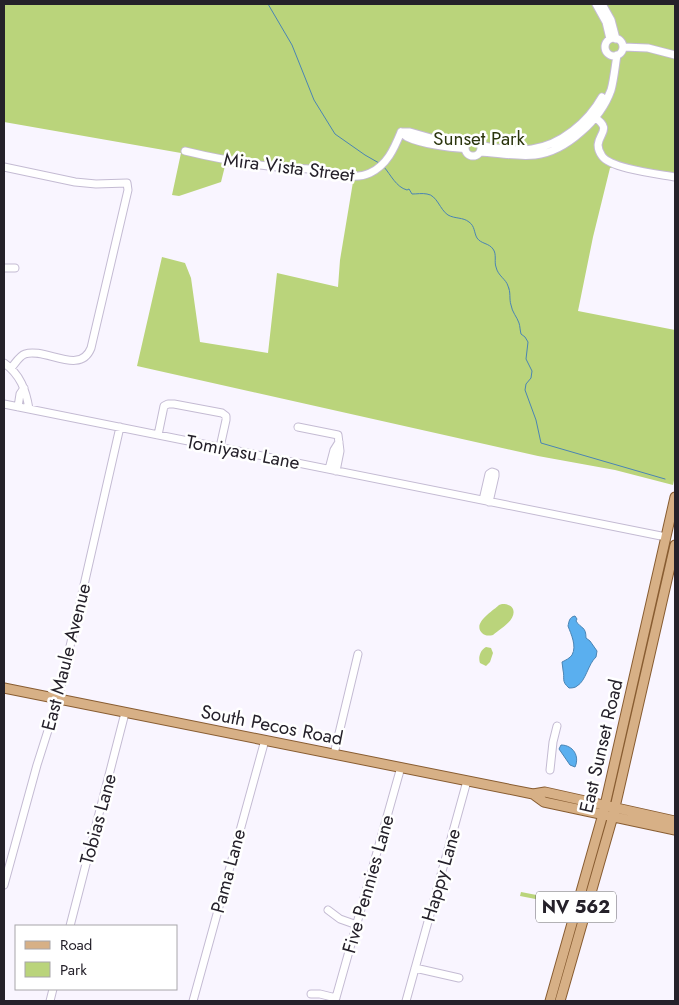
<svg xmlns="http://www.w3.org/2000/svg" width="679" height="1005" font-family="Jost,sans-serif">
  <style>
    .green { fill: #bad47b }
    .water { fill: #5aafef; stroke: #4a84b4 }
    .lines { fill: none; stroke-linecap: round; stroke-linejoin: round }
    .stream { stroke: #4a84b4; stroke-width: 1 }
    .minor-casing { stroke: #c4bbd3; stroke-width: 9 }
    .major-casing { stroke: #885c31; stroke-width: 11 }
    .minor { stroke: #fff; stroke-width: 7 }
    .major { stroke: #d7b086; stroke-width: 9 }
    .labels { text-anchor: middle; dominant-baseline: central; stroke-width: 5; stroke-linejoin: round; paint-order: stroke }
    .shield { fill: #fff; stroke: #66646a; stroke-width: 1 }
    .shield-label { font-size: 18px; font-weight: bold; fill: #25212a }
    .park-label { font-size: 19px; fill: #2b350d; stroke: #fff }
    .street-label { font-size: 19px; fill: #25212a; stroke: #fff }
  </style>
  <rect width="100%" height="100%" fill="#f9f5ff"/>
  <path class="green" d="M4,4h671v173l-57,-11 -8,2 -17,69 -15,74 97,19v146l-2,9 -58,-15 -77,-14 -401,-90 25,-109 23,6 6,15 9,64 68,11 9,-80 61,14 2,-27 13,-78 -35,-8 -93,-8 -4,16 -42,14 -7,-1 9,-42 -177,-31z
    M502,604c5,0 9,1 11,5 4,11 -13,20 -20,26 -4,1 -8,1 -11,-2 -10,-10 11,-22 17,-28z
    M486,647l5,1 2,5 -3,9 -4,4 -6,-3c-2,-5 0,-13 6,-16z
    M521,892l36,7 -1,4 -36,-7z"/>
  <path class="water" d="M575,616l2,3 -1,2c5,8 10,5 10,17l4,3 7,10 -1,6c-8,7 -10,24 -19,29 -2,2 -6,2 -8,2 -8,-7 -4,-9 -6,-18 0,-3 -1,-5 -1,-8 4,-2 8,-4 10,-7 5,-9 -1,-21 -4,-29 1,-4 1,-9 7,-10z
    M561,745c12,0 19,11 14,22l-5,-2 -11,-16z"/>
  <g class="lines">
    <path class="stream" d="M268,4l24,41 22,55 21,34 30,21 14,8
      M384,167c7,8 12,20 23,23l2,-1 3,5c5,0 10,-1 15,0 10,1 13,16 21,21 7,4 15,2 21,7 6,4 5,11 8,16 4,6 12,5 16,11 4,5 1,13 3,18 2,9 10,12 12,19 3,6 1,13 3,19 1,7 6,12 8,18 1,3 1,7 2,11l4,3 3,5 -2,17 6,12 -1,7 -5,6 -1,6 11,30 5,23 124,36"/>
    <defs>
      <path id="minor" d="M596,4l10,18 4,17
        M602,4l9,16 5,19
        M605 47a9 9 0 1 1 18 0a9 9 0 1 1-18 0Z
        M623,47l25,1 27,7
        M594,117c24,15 -6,19 8,39 9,13 57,18 73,21
        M401,132c2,2 4,4 6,5 12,6 45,12 58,11
        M401,132h9l21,6 35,5
        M465 148a8 8 0 1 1 16 0a8 8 0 1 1-16 0Z
        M482,146c16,2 33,6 50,3 29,-4 56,-27 70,-52
        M185,151c33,8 68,14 102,17 10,1 20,0 30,2 17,2 36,11 53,3 17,-8 24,-24 31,-41
        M480,152c18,1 37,5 55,3 31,-3 66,-36 76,-65 3,-11 4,-23 6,-35
        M4,167l71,15 21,2 31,-1 1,7 -37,158c-11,28 -46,-1 -66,6 -6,2 -10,10 -14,14
        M4,268h11
        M4,363c16,11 22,27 25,46
        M4,404l662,133
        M18,407l2,-13 4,-6
        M298,427l40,8 2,16 -4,20
        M158,435l6,-29 4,-2h6l48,9 4,3v4l-6,27
        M329,469l5,-19 5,-8
        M483,500l6,-26 3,-2 3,1v3l-6,26
        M334,754l24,-100
        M550,770l3,-28 4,-16
        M4,885l33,-120 21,-66 62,-272
        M328,910l12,9 17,6
        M70,926l55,-213
        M415,968l44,10
        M311,994h9l16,4
        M50,1001l3,-12
        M193,1001l72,-261
        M335,1001l66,-234
        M406,1001l61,-220"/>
      <path id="major" d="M4,688l529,106 12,-2 130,29
        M533,794l11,8 131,28
        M550,1001l53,-187 72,-317
        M560,1001l53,-185 62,-271"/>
    </defs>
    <use href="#minor" class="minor-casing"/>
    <use href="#major" class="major-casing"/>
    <use href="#minor" class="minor"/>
    <use href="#major" class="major"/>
  </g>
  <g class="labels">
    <rect class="shield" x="536" y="891.5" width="80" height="31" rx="4"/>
    <g class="shield-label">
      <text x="576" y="907">NV 562</text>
    </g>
    <g class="park-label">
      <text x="479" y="138">Sunset Park</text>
    </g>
    <g class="street-label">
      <text transform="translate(289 167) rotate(7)">Mira Vista Street</text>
      <text transform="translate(243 452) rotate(11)">Tomiyasu Lane</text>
      <text transform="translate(66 657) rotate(-76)">East Maule Avenue</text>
      <text transform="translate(272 725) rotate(11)">South Pecos Road</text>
      <text transform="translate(601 746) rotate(-77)">East Sunset Road</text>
      <text transform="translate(98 819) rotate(-75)">Tobias Lane</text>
      <text transform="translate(228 871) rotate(-75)">Pama Lane</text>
      <text transform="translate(441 875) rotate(-74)">Happy Lane</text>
      <text transform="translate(368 884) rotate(-74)">Five Pennies Lane</text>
    </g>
  </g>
  <rect width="679" height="1005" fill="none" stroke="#25212a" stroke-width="10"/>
  <rect x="15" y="925" width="162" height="65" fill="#ffffff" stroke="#a8a6aa"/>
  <rect x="25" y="941" width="25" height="8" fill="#d7b086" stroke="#a8a6aa"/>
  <text x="60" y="950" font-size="15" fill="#25212a">Road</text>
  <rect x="25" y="962" width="25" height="15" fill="#bad47b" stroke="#a8a6aa"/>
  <text x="60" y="975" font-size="15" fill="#25212a">Park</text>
</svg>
